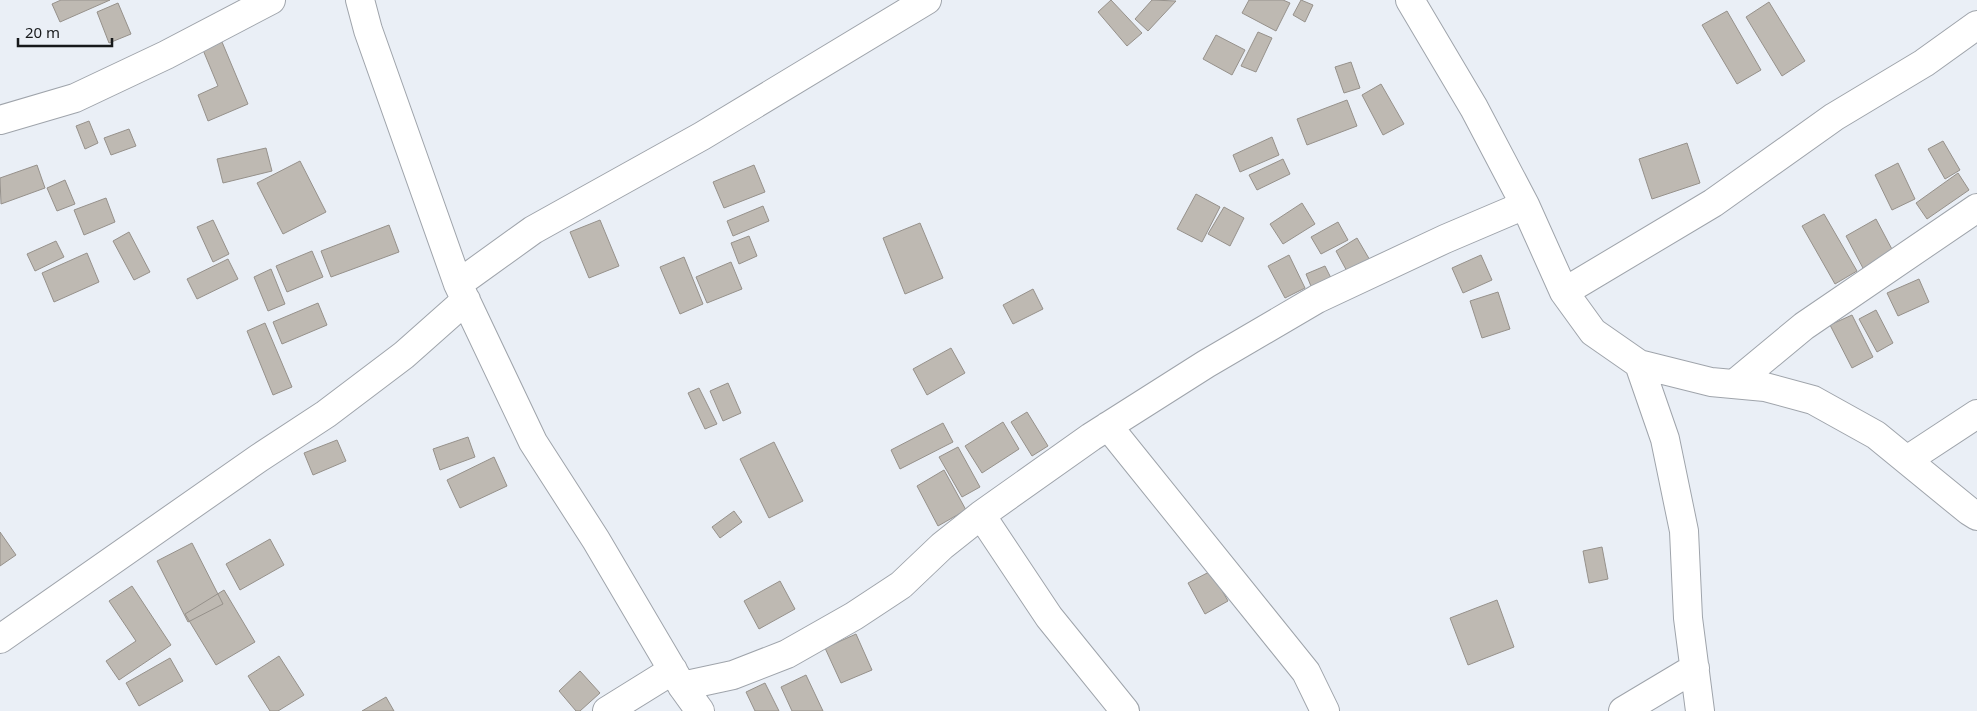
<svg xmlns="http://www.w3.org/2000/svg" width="1977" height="711" font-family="'Noto Sans',sans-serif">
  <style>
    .building { fill: #beb9b2; stroke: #96918b }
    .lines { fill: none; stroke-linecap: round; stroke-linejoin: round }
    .minor-casing { stroke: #9fa4ab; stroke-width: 30 }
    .minor { stroke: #fff; stroke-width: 28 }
  </style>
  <rect width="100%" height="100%" fill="#eaeff6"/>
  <path class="building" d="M61,0h49l-50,22 -8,-18z
    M1111,0l31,33 -15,13 -29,-34z
    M1152,0l24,1 -28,30 -13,-12z
    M1249,0h34l7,3 -14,28 -34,-18z
    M1301,0l12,5 -8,17 -12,-7z
    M1769,2l36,59 -23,15 -36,-59z
    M118,3l13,31 -22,9 -12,-31z
    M1727,11l34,59 -24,14 -35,-59z
    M1258,32l14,6 -16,34 -15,-6z
    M1216,35l29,15 -13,25 -29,-16z
    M222,42l26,62 -40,17 -10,-26 20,-9 -15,-36z
    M1351,62l9,26 -16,5 -9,-26z
    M1381,84l23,40 -21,11 -21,-40z
    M1347,100l10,26 -50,19 -10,-26z
    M89,121l9,22 -13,6 -9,-23z
    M129,129l7,17 -25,9 -7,-17z
    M1272,137l7,18 -39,17 -7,-17z
    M1943,141l17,29 -15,9 -17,-30z
    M1687,143l13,40 -48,16 -13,-40z
    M266,148l6,23 -49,12 -6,-24z
    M1283,159l7,15 -33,16 -8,-15z
    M300,161l26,51 -43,22 -26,-51z
    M1898,163l17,36 -23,11 -17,-35z
    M37,165l8,23 -44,16 -1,-26z
    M754,165l11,27 -41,16 -11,-26z
    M1958,173l11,17 -42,29 -11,-16z
    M65,180l10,24 -18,7 -10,-23z
    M1196,194l24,13 -18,35 -25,-13z
    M106,198l9,24 -31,13 -10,-25z
    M1302,203l13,21 -32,20 -13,-20z
    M763,206l6,15 -36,15 -6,-15z
    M1224,207l20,11 -14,28 -22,-12z
    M1824,214l33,57 -22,13 -33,-58z
    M1876,219l18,34 -30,17 -18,-34z
    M213,220l16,34 -16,8 -16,-35z
    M600,220l19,46 -30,12 -19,-46z
    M1338,222l10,18 -27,14 -10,-17z
    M920,223l23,55 -38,16 -22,-56z
    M389,225l10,27 -68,25 -10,-26z
    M129,232l21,40 -16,8 -21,-39z
    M749,236l8,20 -18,8 -8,-21z
    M1357,238l14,24 -22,13 -13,-24z
    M56,241l8,16 -29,14 -8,-17z
    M312,251l11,26 -36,15 -11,-26z
    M87,253l12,29 -45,20 -12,-29z
    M1289,255l16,33 -20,10 -17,-32z
    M1481,255l11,25 -29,13 -11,-25z
    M684,257l19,47 -23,10 -20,-47z
    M228,259l10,20 -41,20 -10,-20z
    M731,262l11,27 -35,14 -11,-26z
    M1325,266l8,16 -20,9 -7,-17z
    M271,269l14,35 -17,7 -14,-34z
    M1919,279l10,23 -31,14 -11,-23z
    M1033,289l10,20 -30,15 -10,-19z
    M1498,292l12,37 -28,9 -12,-37z
    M318,303l9,22 -45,19 -9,-22z
    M1876,310l17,33 -16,9 -18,-33z
    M1852,315l21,42 -21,11 -22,-43z
    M265,323l27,64 -19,8 -26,-64z
    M951,348l14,25 -38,22 -14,-26z
    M728,383l13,30 -18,8 -13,-30z
    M699,388l18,36 -12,5 -17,-36z
    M1027,412l21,34 -16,10 -21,-34z
    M1003,422l16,27 -37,24 -17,-27z
    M943,423l10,19 -53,27 -9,-19z
    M468,437l7,20 -35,13 -7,-21z
    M337,440l9,21 -33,14 -9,-22z
    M774,442l29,59 -34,17 -29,-59z
    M958,447l22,40 -18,10 -23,-40z
    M494,457l13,29 -47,22 -13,-28z
    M944,470l22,40 -28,16 -21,-40z
    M734,511l8,11 -22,16 -8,-11z
    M0,532l16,23 -16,11z
    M270,539l14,26 -44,25 -14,-26z
    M192,543l31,61 -35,18 -31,-61z
    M1602,547l6,32 -19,4 -6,-32z
    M1211,571l17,30 -23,13 -17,-31z
    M780,581l15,28 -36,20 -15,-28z
    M132,586l39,59 -52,35 -13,-19 30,-20 -27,-40z
    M224,590l31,52 -39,23 -31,-51z
    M1497,600l17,47 -46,18 -18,-47z
    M856,634l16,36 -31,13 -16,-35z
    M279,656l25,39 -26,16h-8l-22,-35z
    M170,658l13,23 -44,25 -13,-23z
    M580,671l20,22 -20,18h-4l-17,-20z
    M806,675l17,36h-31l-11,-24z
    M765,683l14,28h-24l-9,-19z
    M386,697l8,14h-32z"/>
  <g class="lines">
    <defs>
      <path id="minor" d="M360,0l8,30 90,254 75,158 63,98 86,146 18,25
        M1410,0l64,108 51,97 39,87 29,40 46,32 72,18 54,5 48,13 63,35 93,76 8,5
        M0,120l75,-22 91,-43 105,-55
        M458,284l75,-54 169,-94 225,-136
        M1564,292l149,-89 121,-86 90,-54 53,-38
        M1639,364l26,75 19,92 4,87 12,93
        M1734,384l70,-58 173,-118
        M1108,426l198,246 19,39
        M1907,460l70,-46
        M981,515l68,102 76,94
        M0,639l259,-181 67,-44 78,-59 62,-55
        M682,686l51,-11 54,-21 67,-38 47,-31 41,-39 39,-31 110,-78 115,-73 111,-65 128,-60 80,-34
        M607,711l66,-41
        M1623,711l72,-43"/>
    </defs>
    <use href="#minor" class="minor-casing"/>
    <use href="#minor" class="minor"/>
  </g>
  <path d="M18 38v8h94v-8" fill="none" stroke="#17191b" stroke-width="2.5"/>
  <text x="25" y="38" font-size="15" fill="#17191b" stroke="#eaeff6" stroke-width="4" paint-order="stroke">20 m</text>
</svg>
